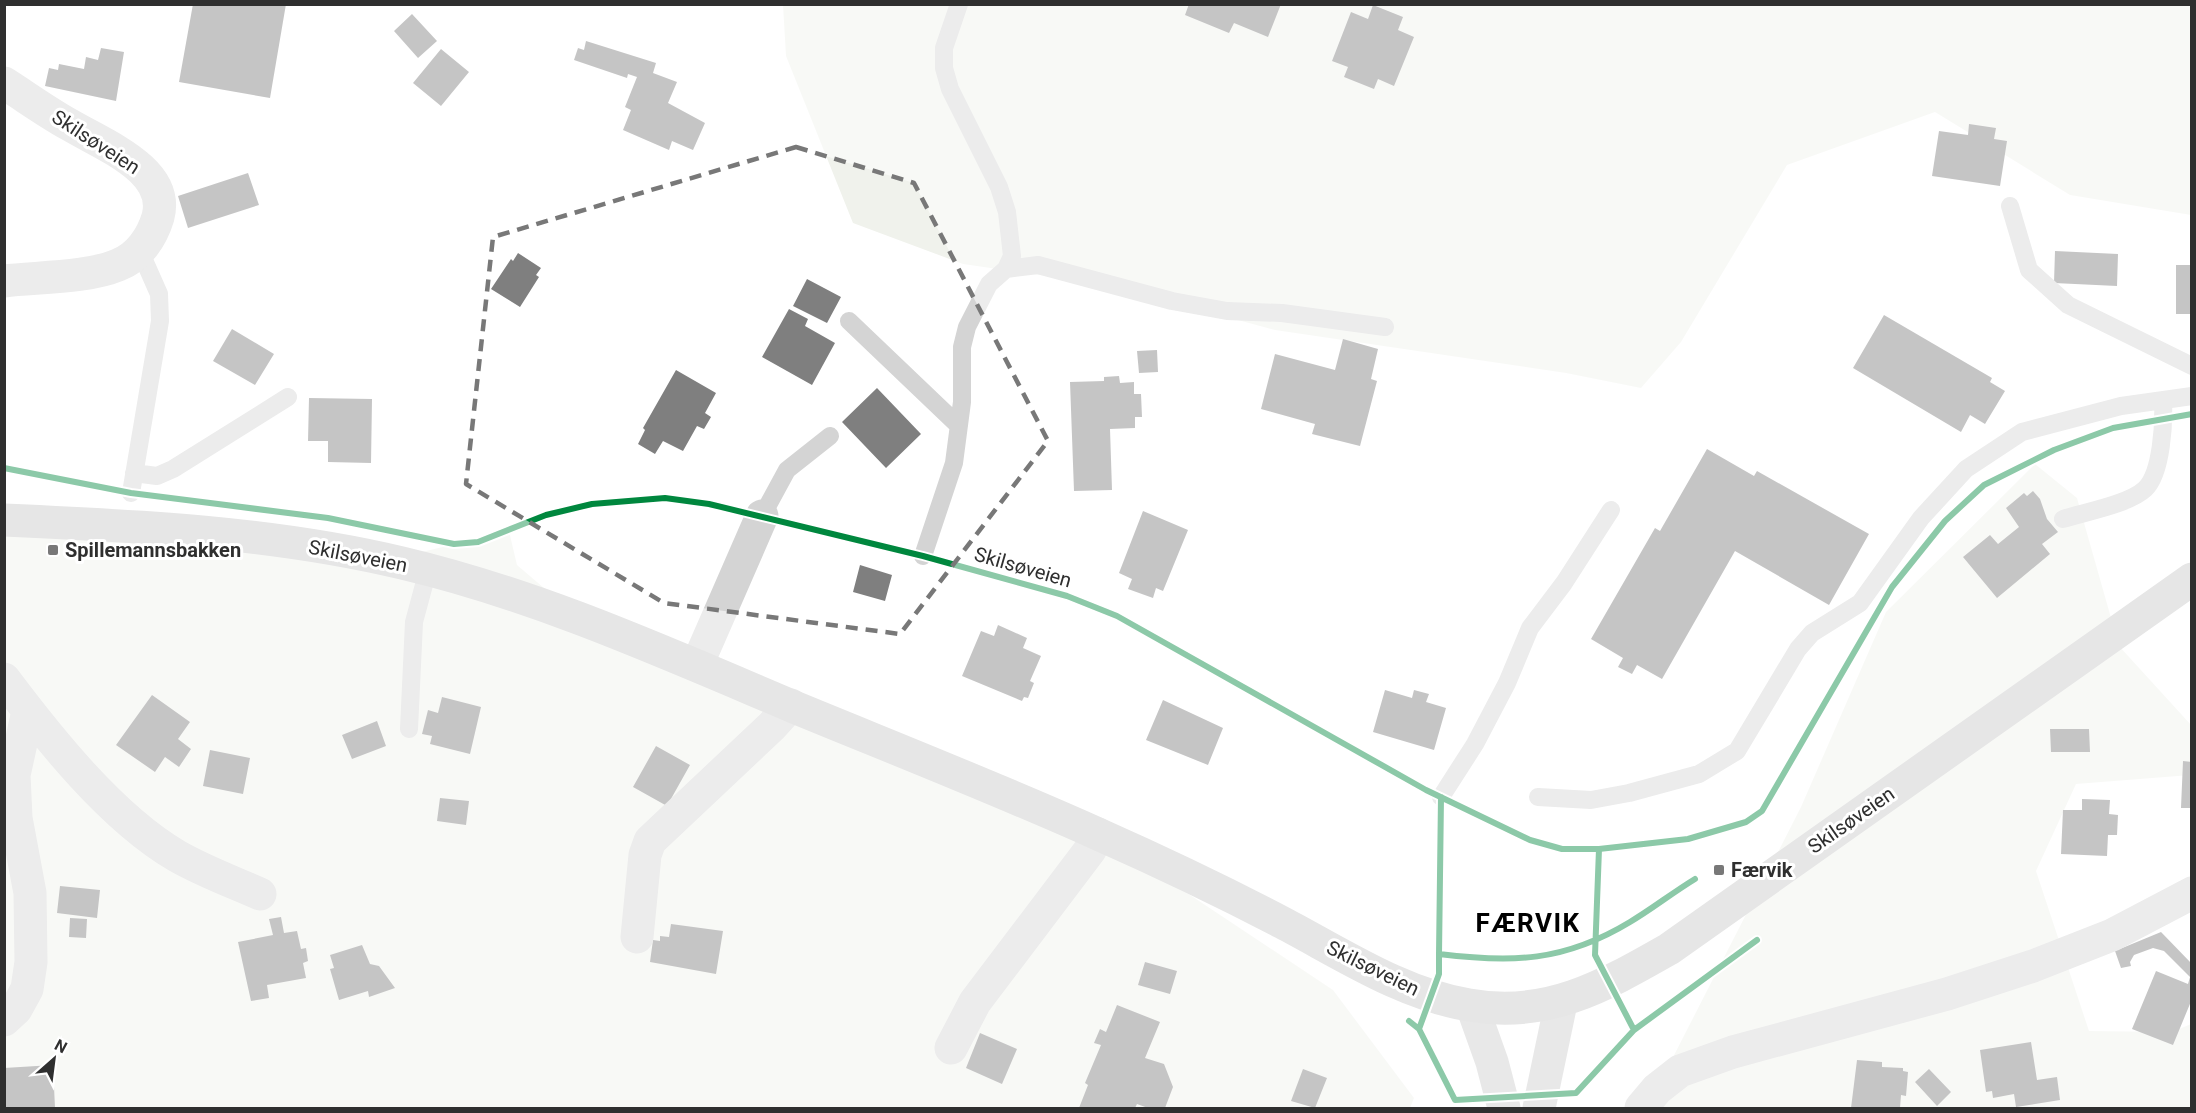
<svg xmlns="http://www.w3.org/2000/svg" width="2196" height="1113" font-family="Roboto,sans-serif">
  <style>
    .green { fill: #f0f2ec }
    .building { fill: #7f7f7f }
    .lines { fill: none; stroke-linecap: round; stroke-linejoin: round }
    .lane { stroke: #d4d4d4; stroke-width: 18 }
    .street { stroke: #d4d4d4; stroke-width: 33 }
    .secondary { stroke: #cdcdcd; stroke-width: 33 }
    .primary { stroke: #c7c7c7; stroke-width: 33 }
    .cycleway-casing { stroke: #fff; stroke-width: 10 }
    .cycleway { stroke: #00873e; stroke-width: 6 }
    .marked { fill: none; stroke: #787878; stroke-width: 4.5; stroke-dasharray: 12 8; stroke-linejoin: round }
    .poi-dot { fill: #787878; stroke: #fff; stroke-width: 2 }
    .labels { text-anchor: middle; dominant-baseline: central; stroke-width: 6; stroke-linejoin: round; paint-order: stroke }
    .street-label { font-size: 20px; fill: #2f2f2f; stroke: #fff }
    .poi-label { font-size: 20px; font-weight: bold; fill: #2f2f2f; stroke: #fff; text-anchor: start }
    .district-label { font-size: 26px; font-weight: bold; letter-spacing: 1.5px; fill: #000; stroke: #fff }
  </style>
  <rect width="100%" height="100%" fill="#fff"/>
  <path class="green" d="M783,5h1408v210l-121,-20 -135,-83 -148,53 -106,177 -40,46 -75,-15 -291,-43 -166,-45 -146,-21 -110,-41 -67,-167z
    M2035,464l42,34 42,148 73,80 -1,49 -115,9 -40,87 53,160 83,1 19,-8v84h-544l154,-301 85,-195z
    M5,513l396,44 108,-26 8,34 74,63 569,247 173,115 81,108 -4,10h-1405z"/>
  <path class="building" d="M193,4h93l-16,94 -91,-16z
    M1189,4h92l-13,33 -34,-14 -5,10 -44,-18z
    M1373,5l30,12 -5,13 16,7 -20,49 -16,-7 -4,10 -30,-12 4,-10 -16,-6 19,-49 17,7z
    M412,14l25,27 -19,17 -24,-27z
    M586,41l70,22 -3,10 24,9 -9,21 37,20 -12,27 -21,-9 -3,9 -46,-20 8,-20 -6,-3 12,-30 -9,-3 -1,4 -53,-18 4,-12 6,2z
    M101,48l23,4 -8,49 -71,-15 4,-18 9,2 1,-6 25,5 2,-12 12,3z
    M441,49l28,23 -28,34 -28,-23z
    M1969,124l27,4 -2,11 13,2 -7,45 -68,-10 7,-45 29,4z
    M248,173l11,32 -71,23 -10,-32z
    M2055,251l63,3 -1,32 -63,-3z
    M518,253l23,15 -5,7 3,2 -19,30 -29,-18 20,-30 2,2z
    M2176,265h16v49h-16z
    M807,279l34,18 -14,26 -34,-17z
    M789,309l19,10 -3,7 30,17 -23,42 -50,-28z
    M1884,315l108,63 -2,4 15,9 -20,33 -15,-9 -9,17 -108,-64z
    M232,329l42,25 -19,31 -42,-24z
    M1343,339l35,10 -7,30 6,2 -17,65 -48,-12 3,-10 -54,-15 14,-55 60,16z
    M1157,350l1,22 -19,1 -2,-22z
    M676,370l40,23 -11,20 6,4 -7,12 -7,-3 -14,25 -20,-10 -8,13 -17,-10 7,-14 -2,-2z
    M1119,376l1,7 14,-1v12h7l1,23h-7v11l-25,1 2,61 -38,1 -4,-109 34,-1v-4z
    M877,388l44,46 -35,34 -44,-46z
    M309,398l63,1 -1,64 -43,-1v-21h-20z
    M1707,449l47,27 3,-5 112,63 -40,71 -94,-54 -73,128 -25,-14 -5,9 -14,-7 5,-9 -32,-19 64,-111 5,3z
    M2033,491l7,8 7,20 11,13 -16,12 8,10 -53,44 -34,-41 27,-22 8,9 21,-17 -13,-19 18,-15 3,3z
    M1143,511l45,19 -25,61 -7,-3 -3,10 -25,-9 4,-10 -13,-6z
    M860,565l32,10 -7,26 -32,-9z
    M998,625l29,13 -4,10 18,8 -11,25 4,2 -6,15 -4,-1 -2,4 -60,-25 19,-45 13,5z
    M1385,690l27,8 2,-8 15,4 -3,8 20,6 -12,42 -61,-18z
    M152,695l38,27 -12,17 13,10 -12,18 -14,-10 -10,15 -39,-27z
    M442,697l39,10 -11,47 -40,-10 2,-8 -10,-2 6,-24 10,3z
    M1163,700l60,28 -15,37 -62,-25z
    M377,721l9,25 -34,13 -10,-24z
    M2050,729h39l1,23h-39z
    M656,746l34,19 -23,41 -34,-19z
    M210,750l40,8 -7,36 -40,-8z
    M2183,761l9,1v46h-11z
    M440,798l29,3 -3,24 -29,-4z
    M2082,799l28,1 -1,14 9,1 -1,20h-9l-1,21 -46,-2 2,-44h19z
    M60,886l40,4 -3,28 -40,-5z
    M281,917l3,16 13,-2 4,18 5,-1 2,13 -5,2 3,15 -39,7 2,13 -18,3 -13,-59 35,-7 -4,-16z
    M70,918l17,1 -1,19 -17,-1z
    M671,924l52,7 -7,43 -66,-12 3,-22 7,1v-5l9,1z
    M2161,932l31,32v35l-19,46 -41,-16 24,-58 32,13 2,-7 -26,-26 -11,-3 -19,7 -4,7 1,4 -10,2 -6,-17z
    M362,945l8,19 9,2 16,22 -26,9 -1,-6 -29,9 -9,-31 4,-1 -4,-13z
    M1145,962l32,9 -7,23 -32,-9z
    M1117,1005l43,17 -15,36 19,6 9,23 -8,21h-17l-11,-4 -2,4h-56l9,-23 -3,-2 16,-38 -7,-2 6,-14 6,3z
    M980,1033l37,16 -15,35 -36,-16z
    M2031,1042l6,38 20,-3 3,23 -44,7 -2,-13 -21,4 -1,-7 -6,1 -6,-42z
    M1857,1060l25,2v5l21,1v3l5,1 -2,24 -5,-1 -1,13h-49z
    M53,1065l2,43h-51v-40z
    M1303,1069l24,9 -12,30 -24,-7z
    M1929,1069l22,23 -14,14 -22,-24z"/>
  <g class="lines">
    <path class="lane" d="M959,4l-15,44v20l6,21 49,98 8,25 5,44 -6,13
      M2010,206l19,64 39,35 124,61
      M849,321l110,105
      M134,473l23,3 16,-7 115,-72
      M131,493l29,-172 -1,-27 -19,-43
      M762,516l25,-46 43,-34
      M2063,519c22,-7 66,-15 82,-30 17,-16 19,-67 18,-89
      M923,556l31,-93 8,-61v-55l5,-20 22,-43 17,-15 32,-4 134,36 55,10 55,2 103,14
      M409,729l5,-107 14,-52
      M1441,797l34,-53 32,-61 23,-55 34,-45 47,-73
      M1538,797l53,3 38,-7 70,-19 38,-23 61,-102 14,-16 48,-30 61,-85 45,-49 56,-37 99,-26 71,-10"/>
    <path class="street" d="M4,83c22,14 44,30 66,42 24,14 50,25 71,44 14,13 22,29 17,48 -6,20 -19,40 -40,48 -31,13 -80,12 -114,16
      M697,665l65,-149
      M4,679c45,60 108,139 173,177 26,15 56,26 83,38
      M637,937l8,-82 5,-14 122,-115 19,-21
      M4,1020l12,-11 11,-20 4,-27 -1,-69 -14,-75 -2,-43 14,-64
      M951,1048l24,-46 115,-152 8,-16
      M1641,1108l16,-19 23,-18 53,-19 214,-58 86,-28 79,-31 80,-42"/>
    <path class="secondary" d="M1472,1006l20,56 12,46
      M1539,1108l22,-105"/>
    <path class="primary" d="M4,520c134,6 268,12 398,43 136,32 264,90 392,144 102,42 204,82 304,127 63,28 124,57 185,89 59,31 119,71 186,82 78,14 135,-19 200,-56l523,-370"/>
    <defs>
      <path id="cycleway" d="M4,468l127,25 197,25 126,26 24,-2 68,-27 46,-11 73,-6 44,6 214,52 144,40 50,20 309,174 104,50 32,9h37l89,-10 58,-17 16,-11 130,-224 53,-66 39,-36 70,-35 59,-22 79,-14
        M1441,797l-2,157c73,9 125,8 191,-32 22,-13 42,-29 65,-43
        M1599,849l-4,106 39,75
        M1409,1021l10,8 36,71 121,-7 58,-63 123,-90
        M1419,1029l20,-55v-20"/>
    </defs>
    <use href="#cycleway" class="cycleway-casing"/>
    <use href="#cycleway" class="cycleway"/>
  </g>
  <path d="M0 0H2196V1113H0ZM796,147l118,36 134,258 -148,193 -236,-31 -198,-119 27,-247z" fill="#fff" fill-opacity=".55" fill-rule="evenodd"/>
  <path class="marked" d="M796,147l118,36 134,258 -148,193 -236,-31 -198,-119 27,-247z"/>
  <g class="poi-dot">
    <rect x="47" y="544" width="12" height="12" rx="3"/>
    <rect x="1713" y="864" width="12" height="12" rx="3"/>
  </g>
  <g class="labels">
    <g class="street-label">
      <text transform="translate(96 142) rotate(33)">Skilsøveien</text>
      <text transform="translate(358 556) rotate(11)">Skilsøveien</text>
      <text transform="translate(1023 567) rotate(16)">Skilsøveien</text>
      <text transform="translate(1851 820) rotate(-35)">Skilsøveien</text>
      <text transform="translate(1373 968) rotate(26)">Skilsøveien</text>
    </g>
    <g class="poi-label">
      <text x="65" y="550">Spillemannsbakken</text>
      <text x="1731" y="870">Færvik</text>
    </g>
    <g class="district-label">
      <text x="1528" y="923">FÆRVIK</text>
    </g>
  </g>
  <rect width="2196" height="1113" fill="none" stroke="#2f2f2f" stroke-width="12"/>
  <g transform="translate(54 1059) rotate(28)" stroke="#ffffff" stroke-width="4.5" paint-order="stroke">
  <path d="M0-4.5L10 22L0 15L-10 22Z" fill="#2f2f2f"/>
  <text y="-9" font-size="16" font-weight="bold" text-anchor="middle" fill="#2f2f2f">N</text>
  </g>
</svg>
